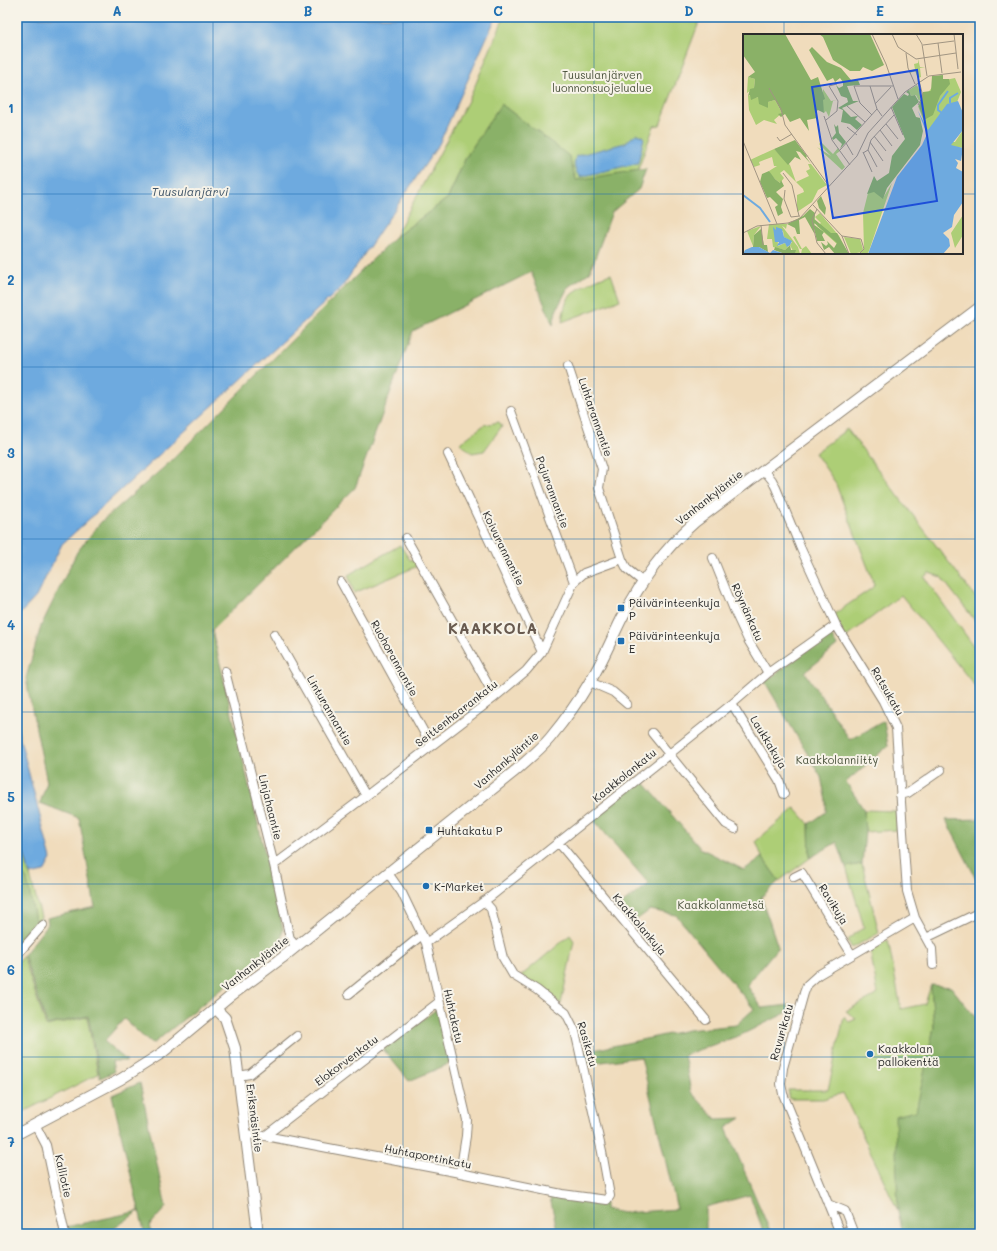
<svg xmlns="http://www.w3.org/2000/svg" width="997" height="1251" font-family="Mali,sans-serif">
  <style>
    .green { fill: #adce76; stroke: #6c7c50 }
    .forest { fill: #8ab167; stroke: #5a6e49 }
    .water { fill: #6eaadf; stroke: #4c6a85 }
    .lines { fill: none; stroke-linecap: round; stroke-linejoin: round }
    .minor-casing { stroke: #8e8474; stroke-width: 10 }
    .tertiary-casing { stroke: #8e8474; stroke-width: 12 }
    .minor { stroke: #fff; stroke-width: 8 }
    .tertiary { stroke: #fff; stroke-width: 10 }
    .grid { fill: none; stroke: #1f6fb2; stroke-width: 1; stroke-opacity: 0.55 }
    .poi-dot { fill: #1f6fb2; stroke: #f7f3e8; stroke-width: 1.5 }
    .labels { text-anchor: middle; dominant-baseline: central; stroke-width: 4; stroke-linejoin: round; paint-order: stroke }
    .park-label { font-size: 11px; fill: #4c543e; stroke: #f7f3e8 }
    .street-label { font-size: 11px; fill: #2b2b2b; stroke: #f7f3e8 }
    .poi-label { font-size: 11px; fill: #2b2b2b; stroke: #f7f3e8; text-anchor: start }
    .water-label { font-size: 12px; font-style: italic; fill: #42576a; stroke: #f7f3e8 }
    .district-label { font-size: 15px; font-weight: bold; letter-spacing: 1px; fill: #685a4f; stroke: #f7f3e8 }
    .inset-river { fill: none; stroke: #6eaadf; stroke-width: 2 }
    .inset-road { fill: none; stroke: #a19582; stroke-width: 1 }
    .view { fill: #1d4ed8; fill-opacity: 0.15; stroke: #1d4ed8; stroke-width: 2 }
    .inset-edge { fill: none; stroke: #2b2b2b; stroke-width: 2 }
    .neatline { fill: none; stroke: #1f6fb2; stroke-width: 1.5 }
    .grid-label { font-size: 13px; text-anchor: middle; font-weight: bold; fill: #1f6fb2 }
  </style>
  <rect width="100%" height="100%" fill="#f7f3e8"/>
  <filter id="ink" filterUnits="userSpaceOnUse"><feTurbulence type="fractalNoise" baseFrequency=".025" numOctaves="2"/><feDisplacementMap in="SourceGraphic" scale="8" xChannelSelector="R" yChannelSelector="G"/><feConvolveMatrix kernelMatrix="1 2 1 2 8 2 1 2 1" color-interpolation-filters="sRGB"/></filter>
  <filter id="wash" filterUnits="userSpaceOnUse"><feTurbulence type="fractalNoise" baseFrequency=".012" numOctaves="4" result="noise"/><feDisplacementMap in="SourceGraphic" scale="16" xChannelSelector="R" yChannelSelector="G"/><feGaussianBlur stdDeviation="0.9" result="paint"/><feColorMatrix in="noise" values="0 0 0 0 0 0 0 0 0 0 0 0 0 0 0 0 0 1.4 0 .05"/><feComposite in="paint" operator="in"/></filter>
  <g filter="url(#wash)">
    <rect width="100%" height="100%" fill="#f0dcbc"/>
    <path class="green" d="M504,17h197l-41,108 -6,1 -18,49 -60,16 -16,-41 -59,-46 -35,53 -18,41 -54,40 77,-143z
      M611,274l9,26 -58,22c1,-8 3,-21 9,-27 8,-8 29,-18 40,-21z
      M499,422l3,4 -18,25 -12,2 -12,-10 24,-18z
      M847,429l133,174v24l-39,-50 -12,-4 -5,4 56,78v37l-79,-97 -56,43 -12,-23 42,-29 -40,-104 -20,-29z
      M400,545l10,15 5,-1 3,7 -64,27 -6,-18z
      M795,808l14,16 1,34 -31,23 -17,-24 -6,-16z
      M864,810l32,1 1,19 -32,2z
      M17,827l24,90 -24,19z
      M862,864l17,69 -27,15 -5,-8 17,-13 -18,-60z
      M570,935l4,6 -13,63 -40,-28z
      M888,940l13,69 24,-5 6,-19 3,42 -36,184 -55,-118 -20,6h-33l-2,-9h40l16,-73 5,5 7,-3 -10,-8 32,-17 -8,-44z
      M23,956l23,70 41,-9 11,57 -79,40 -2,-2v-149z"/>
    <path class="forest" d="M501,104l68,52 7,24 70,-11 -7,20 -27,23 -22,60 -22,15 -12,24 -3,14 -22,-53 -118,59 -58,157 -143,142 71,299 -2,12 -127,102 -5,-1 -25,-23 -20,22 23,20h-15l2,11 -14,6 -12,-62 -41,9 -23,-70 24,-31 -1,-6 48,-11 -16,-89 -39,-15 7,-21 -18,-87 -3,-17 15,-52 36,-74 24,-30 69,-60 224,-224 54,-40 18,-41z
      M830,633l7,13 -32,26 45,68 34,-19 4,25 -42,36 18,28 1,22 -3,32 -16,3 -9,-25 -27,16 -1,-34 17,-12v-11l-5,-24 -56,-95z
      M641,779l59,69 44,22 18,-13 17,24 -18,16 17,50 -31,38 15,23 28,-3 -2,7 -47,23 -57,20 7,37 25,27 25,-1 -15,10 44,103 -6,2 -14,-38 -44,12v27h-119l-5,-3 -6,3h-18l-9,-41 56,10v6l18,4 54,-4 -36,-152 -55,7 -2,-12 104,-22 48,-5 18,-16 -78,-94 -26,-5 -21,15 -13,-17 33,-24 -57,-66z
      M980,819v67l-34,-66z
      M17,868l10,11 8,41 7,-1 -3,5 -22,25z
      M931,985l20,2 29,36v211h-77l-5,-23 -3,-95 21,-5 18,-84z
      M437,1009l14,54 -42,18 -26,-32z
      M140,1083l26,124 -16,18 2,9h-4l-4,-3 -32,-136z
      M139,1211l-33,23h-39l-1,-7z"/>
    <path class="water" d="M17,17h479l-57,127 -97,143 -280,257 -26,53 -19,20z
      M636,134l5,1 3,3 -6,25 -58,14c-6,-7 -7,-12 -4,-21l49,-13z
      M17,727l34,132 -7,13 -14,3c-7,-27 -18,-54 -10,-81l-3,-5z"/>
  </g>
  <g filter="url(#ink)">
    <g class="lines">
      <defs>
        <path id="minor" d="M568,366l34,103 -3,19 23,71 5,10 16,13
          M511,411l63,171
          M448,454l94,198
          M764,470l8,10 4,8 25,61 35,76 47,76 13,27 11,163 8,27 17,31 1,16
          M406,538l89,159
          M713,558l21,52 14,30 20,33
          M341,582l90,163
          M274,634l92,162
          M225,671l49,194 16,74 6,7
          M590,682l23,10 14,12
          M732,704l47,76 5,14
          M652,733l74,91 9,5
          M900,795l8,-2 33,-23
          M558,842l148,178
          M274,865l92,-69 129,-99 31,-26 16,-19 32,-70 10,-9 38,-14
          M388,873l14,20 24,50 41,177 -1,16 -6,37
          M794,877l8,-4 50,82
          M926,938l54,-26
          M426,943l64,-46 242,-193 36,-31 68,-48
          M17,955l26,-30
          M349,994l73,-59
          M238,1076l12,-2 47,-38
          M35,1124l11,21 19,89
          M245,1134l20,2 195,37 102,21 45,6 3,-4 -8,-44 -27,-121 -9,-18 -29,-23 -24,-15 -10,-17 -12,-49 -7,-8
          M265,1136l174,-134
          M828,1204l17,7 7,18 -12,4
          M839,1234l1,-1 -57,-139 -2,-10 2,-16 21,-75 3,-8 11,-10 97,-57"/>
        <path id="tertiary" d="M216,1009l9,9 10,30 23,186
          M17,1134l104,-55 41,-26 70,-58 50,-37 233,-187c12,-11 25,-21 35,-33 14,-17 28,-36 39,-55 13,-20 22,-43 33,-65 20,-38 41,-68 73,-96l285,-215"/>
      </defs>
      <use href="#minor" class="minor-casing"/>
      <use href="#tertiary" class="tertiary-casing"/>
      <use href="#minor" class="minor"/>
      <use href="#tertiary" class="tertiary"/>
    </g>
  </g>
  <path class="grid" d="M213,17v1217M403,17v1217M594,17v1217M784,17v18M17,194h727M962,194h18M784,253v981M17,367h963M17,539h963M17,712h963M17,884h963M17,1057h963"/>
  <g class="poi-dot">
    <rect x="617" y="604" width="8" height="8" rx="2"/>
    <rect x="617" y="637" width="8" height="8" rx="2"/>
    <rect x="425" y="826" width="8" height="8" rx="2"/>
    <circle cx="426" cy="886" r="4"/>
    <circle cx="870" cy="1054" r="4"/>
  </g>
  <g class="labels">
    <g class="park-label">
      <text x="602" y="74">Tuusulanjärven<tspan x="602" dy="13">luonnonsuojelualue</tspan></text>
      <text x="837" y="759">Kaakkolanniitty</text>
      <text x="721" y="904">Kaakkolanmetsä</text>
    </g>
    <g class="street-label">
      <text transform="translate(596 417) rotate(71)">Luhtarannantie</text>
      <text transform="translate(553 492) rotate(70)">Pajurannantie</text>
      <text transform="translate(709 497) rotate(-38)">Vanhankyläntie</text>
      <text transform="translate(504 548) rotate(64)">Koivurannantie</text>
      <text transform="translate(748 612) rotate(66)">Röynänkatu</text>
      <text transform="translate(395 658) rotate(61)">Ruohorannantie</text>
      <text transform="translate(888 691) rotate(60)">Ratsukatu</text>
      <text transform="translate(330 710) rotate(60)">Linturannantie</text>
      <text transform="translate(456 713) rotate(-38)">Seittenhaarankatu</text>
      <text transform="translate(769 742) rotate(59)">Laukkakuja</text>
      <text transform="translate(506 760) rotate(-41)">Vanhankyläntie</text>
      <text transform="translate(624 775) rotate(-39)">Kaakkolankatu</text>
      <text transform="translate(271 807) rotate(76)">Linjahaantie</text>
      <text transform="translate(834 904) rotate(58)">Ravikuja</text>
      <text transform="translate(640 924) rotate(50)">Kaakkolankuja</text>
      <text transform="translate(255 963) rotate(-38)">Vanhankyläntie</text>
      <text transform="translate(454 1016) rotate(77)">Huhtakatu</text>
      <text transform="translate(781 1032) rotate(-74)">Ravurikatu</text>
      <text transform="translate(588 1044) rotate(74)">Rasikatu</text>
      <text transform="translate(346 1060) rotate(-37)">Elokorvenkatu</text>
      <text transform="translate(255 1118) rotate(83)">Eriksnäsintie</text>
      <text transform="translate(428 1156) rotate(11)">Huhtaportinkatu</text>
      <text transform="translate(64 1176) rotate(77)">Kalliotie</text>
    </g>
    <g class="poi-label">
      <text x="629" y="602">Päivärinteenkuja<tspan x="629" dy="13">P</tspan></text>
      <text x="629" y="635">Päivärinteenkuja<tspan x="629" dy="13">E</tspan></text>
      <text x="437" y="830">Huhtakatu P</text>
      <text x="434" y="886">K-Market</text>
      <text x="878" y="1048">Kaakkolan<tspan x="878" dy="13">pallokenttä</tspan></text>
    </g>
    <g class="water-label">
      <text x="190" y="191">Tuusulanjärvi</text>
    </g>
    <g class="district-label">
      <text x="493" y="628">KAAKKOLA</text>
    </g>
  </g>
  <g transform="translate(743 34)">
    <rect width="220" height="220" fill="#f0dcbc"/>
    <path d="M175,25l2,8 5,1h-5l1,9 -3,1 -3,-7 -5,2 -1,-2 6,-2 -1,-5 4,-1zM5,43l7,2 -1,9 -7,5zM212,44l6,14 -19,48 -15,-10 -9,-24 18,-24zM174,51l5,11 -3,5 -3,-6 -5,1 -2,-6zM80,55l8,12 6,-1 -4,1 -4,16 -3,-6 -2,2 -1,-4zM8,61v4l7,-2 10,11v-6l7,-2 7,13 -8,7 3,4 -13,-4 -8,5 -7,-15 -1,-14zM220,96v18l-12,-2v-4h4zM78,108l12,12 5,-6 2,3 -4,3 9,13 -3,3 -25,-23 14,9 -12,-12zM31,115l16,16 6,17 13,-6 -3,-5 4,-2 -2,-5h3l16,21 -9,5 -6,12 -15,10v-17l7,-3 -1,-3 -19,-19 -4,3 4,5 -4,5 -5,-4 -5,-5 -1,-3 8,-5h-3l-2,-9 -13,5 1,3 -6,2 -4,-7zM149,149l-23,68 -2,3h-7l4,-5 -1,-36 5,-20 6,-2 9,7zM77,179l19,23 9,18 -31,-28 4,-3 -6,-6zM220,181v20l-8,13 -4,-15zM26,190h18l-1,5 -2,-2 -2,-1 16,21 2,7h-9l2,-3 -3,-6 2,-3 -8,-5 -1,-6 -6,-1 1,16 7,-3 3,4 -3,3 -12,-3 -1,-8h-5zM18,192l-7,9 -1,11 -6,-15zM52,202l7,13 4,-3 6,8h-11l1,-5h-2l-7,-12zM101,203l16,2 3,10 -1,3 -11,2z" fill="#adce76"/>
    <path d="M0,0h42l26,46 7,-3 7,22 -2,1 1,13 -6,-3 -3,2 2,6 -10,2 2,11 -9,-13 -10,4 -5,-8 -4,3 -3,-3 4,-1 -7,-13 -7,2v6l-9,-4 -1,-7 -7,3 -1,-5 -2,1 2,-7 4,-1 1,-9 -7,-2 7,-5 -12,-17zM76,0h51l14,31 -12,6 -9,-4 -3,4h-10l-17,-11 -10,-23zM69,13l15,15 14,6 10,12h7l2,5 -13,1 6,15h6l-17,7 9,9 7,-1 -3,3 7,6 -5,5 -7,-6 -9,-2 2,-12 -5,-2 10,-6 -1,-4 -6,-2 -5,-11 3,3 4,-2v-4l-3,-4 -5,4 -2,-4 -6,3 -18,-31zM200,41v4h6l1,5 -10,12 -7,19 -9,5 -5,-14 4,-14 8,-1 1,-15zM166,56l2,6 4,-1 4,7 -7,6 4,9 4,1 3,13 -3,14 -33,43 -4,11 -9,-7 -7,2 7,-18 3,5 12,-8 3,-17 13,-17 -13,-32 12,-13 4,2 1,-2 -3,-2zM91,90l2,3 2,-2 1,8 7,9 -6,7 2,-5 -6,-6 -3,2 -1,-2 4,-5zM52,106l12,16 2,-1 -3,2 5,7 -11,-12 -4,-1 5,9 -6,-3 -7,8 -14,-16zM26,137l6,8 5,4 1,-3 3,6 -8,6 7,7 -2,8 2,6 -5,3 -3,-9 3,-2 -8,-8 -3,1 -7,-16 2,-8zM78,162l5,12 -1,7 -6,-7 -2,-7zM67,175l5,4 -1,20 -9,-16 -6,3 1,14h-3l-2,-6 -8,-4 16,-8zM70,184l18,15h6l12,21h-14l-6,-7 -5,3 -3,-8 5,4 2,-2 -1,-3 7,7 3,-5 -25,-22zM70,190l11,8 -2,3 3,6h-8zM18,195l3,16h3l1,7 -9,-5h-6l1,-12zM47,211l1,5h5l-1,3 -10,1 -11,-4 1,-3 10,3z" fill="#8ab167"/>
    <path d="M215,67l5,12v17l-12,15 12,3 -2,13 -6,-2 3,4 -2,5 7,4v30l-9,13 -2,12 -9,6 6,6 1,7 -7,8h-75l29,-77 25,-32 5,-11 -9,-23 10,19 19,-26zM30,193l3,3v-3l6,2 2,8 8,4 -2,4 -3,2 -2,-4 -8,3 2,-4h-4zM9,213h7l11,6 3,-3 12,4h-42l2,-4z" fill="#6eaadf"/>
    <path class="inset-river" d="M207,69v-5l8,-5M199,79l-4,-3v-5l10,-14M0,161l17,13 10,14"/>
    <path class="inset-road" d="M129,0l14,30 12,35M149,0l6,13 18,12 40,-6M173,0l6,10 5,32M211,0l4,35M195,9l4,30M180,11l31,-4M163,19l2,15 7,16M127,52l7,23 5,7M26,54l12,21 4,16 44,61M132,70l16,-17M175,71l5,-9 -4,-15M104,72l18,16M148,73l12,28M129,81l-12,-12 -6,-17h39M81,82l8,24 18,25M83,86l11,-9 1,-10 -9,-15 8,-2 -2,-1M143,90l12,15M104,93l10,8M137,96l12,16M131,102l12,15M34,103l3,4 12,-7M0,107l34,83M127,108l13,19M103,109l7,12M97,116l37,-41M125,116l9,17M120,118l9,20M120,119l5,-3 3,-10 23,-25M40,139l9,12 7,31M42,156l-1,9 7,18 9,-1M70,171l29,31 7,18M74,175l-5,11 2,10 3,13 9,11M18,191l2,20M0,199l14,-7 31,-3 11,-4 58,-63 11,-23 37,-41 24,-16 32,-4M99,202l19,3 3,10 -5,5"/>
    <path class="view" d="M174,36l20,131 -104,17 -21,-131z"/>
    <rect width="220" height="220" class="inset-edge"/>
  </g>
  <rect width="997" height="1251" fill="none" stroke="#f7f3e8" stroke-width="44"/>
  <rect x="22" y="22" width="953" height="1207" class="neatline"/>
  <g class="grid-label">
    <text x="117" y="16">A</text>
    <text x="308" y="16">B</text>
    <text x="498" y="16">C</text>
    <text x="689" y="16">D</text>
    <text x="880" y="16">E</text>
    <text x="11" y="113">1</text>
    <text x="11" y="285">2</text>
    <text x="11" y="458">3</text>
    <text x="11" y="630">4</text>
    <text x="11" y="802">5</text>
    <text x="11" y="975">6</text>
    <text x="11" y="1147">7</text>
  </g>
</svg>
